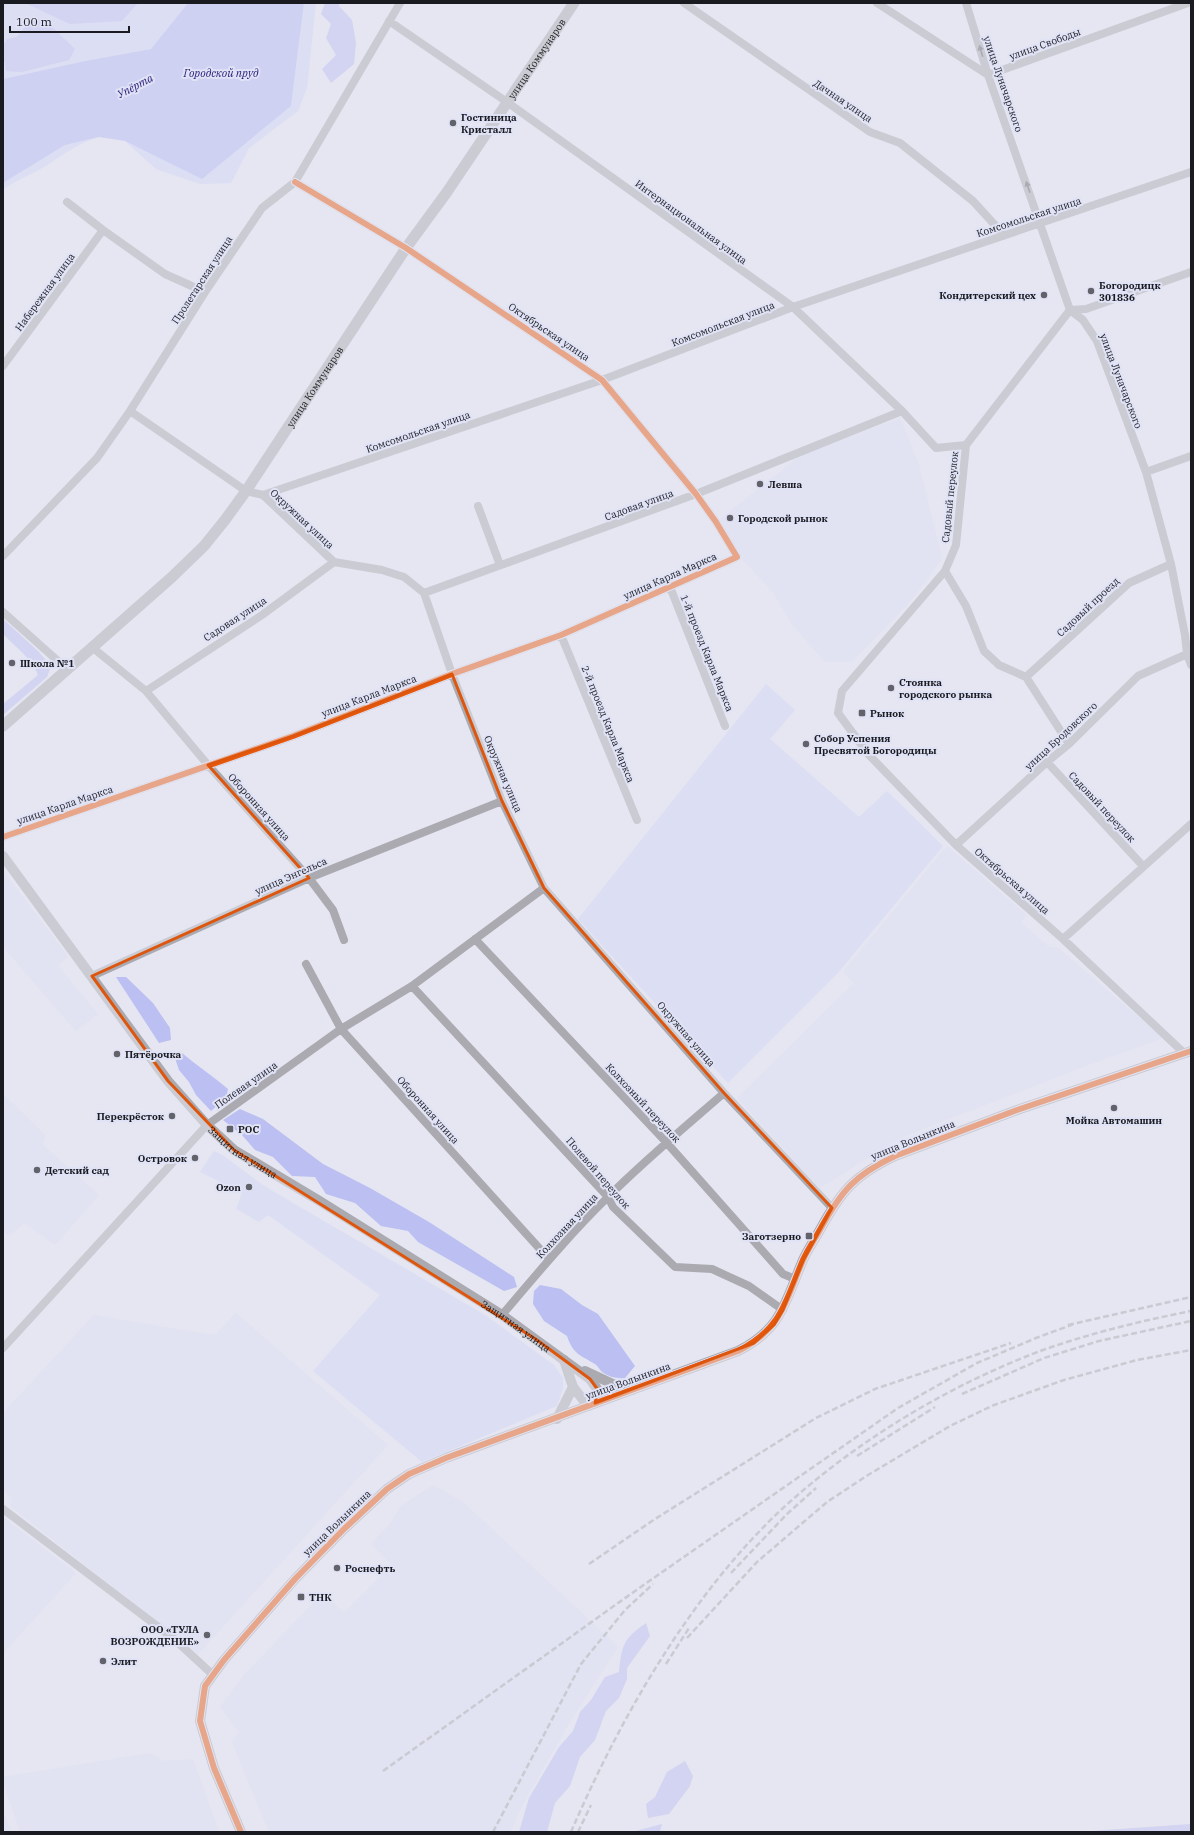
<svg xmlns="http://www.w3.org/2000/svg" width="1194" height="1835" font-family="'IBM Plex Serif',serif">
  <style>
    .built { fill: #dcdff3 }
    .green { fill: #d0d4f7 }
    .forest { fill: #bbbff1 }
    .water { fill: #b3b8f4 }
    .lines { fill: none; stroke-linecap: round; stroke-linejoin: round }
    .minor { stroke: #aaaab0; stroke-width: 8 }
    .tertiary { stroke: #aaaab0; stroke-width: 10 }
    .secondary { stroke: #aaaab0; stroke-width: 11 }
    .rail { stroke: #a8a8ad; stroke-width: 2.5; stroke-dasharray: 6 3; stroke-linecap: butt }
    .cycleway-casing { stroke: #e0e2f6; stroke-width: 8 }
    .cycleway { stroke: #e8590c; stroke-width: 6 }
    .oneway { fill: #626268 }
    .marked { fill: none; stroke: #de560d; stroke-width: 3; stroke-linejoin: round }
    .poi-dot { fill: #61626a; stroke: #e0e2f6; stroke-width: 1.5 }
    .labels { text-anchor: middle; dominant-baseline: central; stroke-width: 4; stroke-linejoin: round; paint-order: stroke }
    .street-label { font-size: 10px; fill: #1a1b21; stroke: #e0e2f6 }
    .poi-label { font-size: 10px; font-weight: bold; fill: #1a1b21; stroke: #e0e2f6; text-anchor: start }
    .water-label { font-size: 11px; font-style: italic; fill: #281c79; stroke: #e0e2f6 }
  </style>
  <rect width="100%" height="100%" fill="#e5e6f1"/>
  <path class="built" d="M900,418l19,47 23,94 -32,43 -59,60h-26l-33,-38 -20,-33 -34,-36 -19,-35 81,-64z
    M947,846l79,69 -5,8 28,24 9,1 105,90 -75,27 -188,73 -80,50 -83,-90 117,-115 -11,-11z
    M3,871l65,85 -10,10 40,48 -22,17 -73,-84z
    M3,1094l42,41 -2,10 56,50 -44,50 -30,-22 -17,13 -5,-5z
    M236,1313l152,132 -190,209 -188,-148 1,-9 -8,-7v-77l91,-98 111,19h11z
    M433,1485l30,17 155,145 -45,70 -50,87 -13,28h-241l-37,-90 7,-10 -19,-25 24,-32 79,-82 21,20 48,-48 -21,-21 19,-20 11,-18z
    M3,1517l73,56 -71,78 -2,12z
    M150,1753l14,8 29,-2 26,73h-199l-17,-50v-5z
    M3,1811l8,21h-8z"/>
  <path class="green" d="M3,3h185l-37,46 -66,12 -82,18z
    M304,3h12l-9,85 -9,23 -49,37 -18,35 -31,1 -44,-15 -31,-28 77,37 89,-72z
    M99,137c-22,6 -40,21 -60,33 -12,6 -25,12 -36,19v-6l62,-38z
    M766,684l29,26 -25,29 89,78 28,-26 56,55 -106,128 -109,109 -150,-164z
    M214,1151l10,5 40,30 221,129 69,50 9,13v11l-6,17 -135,56 -109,-91 67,-76 -112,-80 -9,7 -23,-13 6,-16 -42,-21z"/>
  <path class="forest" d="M25,3h113l-16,18 -52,3z
    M325,3h14v3l13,14 4,23 -2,21 -23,19 -9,-14 14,-14 -10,-17 5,-14 -10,-10z
    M37,19l9,2 29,28 -6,11 -47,12 -16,-1 -1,-9h-2v-16l4,-7 10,-2 7,-9z
    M3,619l35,32 13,15 -4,11 -44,38v-11l35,-29c-6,-17 -23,-28 -35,-41z
    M116,977h10l27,26 17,25 1,12 -12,3z
    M182,1053c15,13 31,23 46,36l-2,9 -15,13 -15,-16 -7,-13 -10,-12 -4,-12z
    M240,1109l23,10 60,45 47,24 59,34 85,55 3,10 -13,4 -86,-49 -10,-11 -27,-5 -26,-23 -29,-9 -11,-17 -23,-1 -19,-19 -18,-7 -13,-15 -19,-15z
    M540,1285l21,4 21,16 16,9 37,52 -10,12c-8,1 -16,-1 -23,-6 -3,-3 -4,-6 -7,-8 -15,-9 -22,-10 -28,-28l-23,-15 -11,-17 1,-13z
    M646,1623l4,13 -23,32v11l-8,19 -13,13 -11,29 -15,17 -10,29 -15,17 -8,29h-28l10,-34 30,-51 14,-16 7,-19 11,-12 14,-23 14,-5c3,-27 4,-33 27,-49z
    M685,1761l8,15 -3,10 -21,28 -21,4 -2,-14 9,-7 12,-25z
    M662,1824l-2,8h-28z
    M1191,1824v8h-114z"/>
  <path class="water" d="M188,3h116l-13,103 -89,73 -77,-38 -26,-4 -34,8 -62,38v-104l82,-18 66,-12z"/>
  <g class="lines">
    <path class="minor" d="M684,3l186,129 30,11 73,58 31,34
      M877,3l111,72 200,-72
      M966,3l22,72 82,235 13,10 14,21 49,131 25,92 14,71 2,19 4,11
      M389,21l118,81 286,205 109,104 34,37 30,-3
      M67,202l36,28 62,44 40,18
      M1070,310l-104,135 -10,100 -11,26 -103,120 -4,22 31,42 87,90 107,94 121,114
      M1070,310l16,-1 105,-37
      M3,366l100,-136
      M130,411l116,80 17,4 71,67 48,8 22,7 20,16 28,81 50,127 42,87 180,205 108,115
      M1146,472l45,-16
      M263,495l339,-115 191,-73 398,-135
      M478,506l22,59
      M3,556l94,-98 33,-47 75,-119 57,-84 33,-26 105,-179
      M945,571l21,35 18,45 15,14 27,12 43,67
      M670,587l55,139
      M424,593l272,-99 206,-83
      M3,612l65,58
      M561,635l76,185
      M93,648l53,43 62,74 101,113 24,32 11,30
      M1026,677l103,-94 42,-19
      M146,691l116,-76 72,-53
      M1047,762l96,104
      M3,837l290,-101 159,-62 109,-39 176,-78 -21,-35 -20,-28 -94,-114 -196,-132 -111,-66
      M956,845l91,-83 22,-18 69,-68 49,-22
      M475,939l191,203 117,132 12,5
      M1063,939l128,-115
      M306,964l35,65 208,230
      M92,976l217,-98 193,-77
      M412,986l196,211 5,10 62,60 37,2 37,17 34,24
      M502,1315c34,-40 68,-81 106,-118 37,-37 77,-70 116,-104
      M3,1348l204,-223 134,-96 71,-43 132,-98
      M3,1509l171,130 38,35"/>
    <g class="tertiary">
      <path id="s1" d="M3,856l165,225 39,44 27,25 84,50 184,115 88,64 8,11 -3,13"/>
      <path d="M585,1371l32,15 15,4"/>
      <path d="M573,1387l15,19"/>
      <path d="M557,1419l16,-32 -9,-27"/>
      <path d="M241,1832l-27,-64 -14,-47 5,-35 19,-26 71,-81 49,-50 43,-40 22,-15 37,-16 292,-107c44,-22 47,-49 65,-91 5,-11 12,-21 18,-32 21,-38 34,-53 74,-72l122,-46 174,-59"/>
    </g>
    <path class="secondary" id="s2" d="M3,726l169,-149 32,-31 21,-26 21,-29 160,-243 41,-56 127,-189"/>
    <path class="rail" d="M1068,1325l123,-28
      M962,1394l82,-36 55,-17 92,-20
      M857,1456l78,-49
      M589,1564l66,-45 161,-101 59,-29 136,-46
      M731,1573l56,-59 29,-26
      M687,1638l70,-76 70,-60 41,-27 82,-49 44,-21 70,-25 73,-20 54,-10
      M666,1664l23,-36
      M383,1771l252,-180 263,-183 79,-45 59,-25 38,-14
      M493,1832l88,-168 44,-54 28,-26
      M571,1832c49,-114 120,-238 211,-323 74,-68 167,-124 261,-159 48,-17 98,-29 148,-39
      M578,1832l13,-27"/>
    <defs>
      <path id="cycleway" d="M3,837l290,-101 159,-62 109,-39 176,-78 -21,-35 -20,-28 -94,-114 -196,-132 -111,-66
        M241,1832l-27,-64 -14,-47 5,-35 19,-26 71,-81 49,-50 43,-40 22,-15 37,-16 292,-107c44,-22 47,-49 65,-91 5,-11 12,-21 18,-32 21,-38 34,-53 74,-72l122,-46 174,-59"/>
    </defs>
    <use href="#cycleway" class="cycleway-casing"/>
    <use href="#cycleway" class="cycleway"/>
  </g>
  <defs><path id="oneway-solid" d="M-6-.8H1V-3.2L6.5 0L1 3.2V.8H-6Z"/></defs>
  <g class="oneway">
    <use href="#oneway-solid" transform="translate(981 51) rotate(-107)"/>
    <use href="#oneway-solid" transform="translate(1028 187) rotate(-109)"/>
  </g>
  <path d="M0 0H1194V1835H0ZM452,674l50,127 42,87 180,205 108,115 -28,51 -21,51 -9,15 -20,18 -159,60 3,-13 -8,-11 -53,-39 -303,-190 -66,-69 -76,-105 217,-98 -101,-113 85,-29z" fill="#e5e6f1" fill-opacity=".55" fill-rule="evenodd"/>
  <path class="marked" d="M452,674l50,127 42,87 180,205 108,115 -28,51 -21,51 -9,15 -20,18 -159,60 3,-13 -8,-11 -53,-39 -303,-190 -66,-69 -76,-105 217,-98 -101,-113 85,-29z"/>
  <g class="poi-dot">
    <circle cx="453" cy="123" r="4"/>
    <circle cx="1091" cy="291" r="4"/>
    <circle cx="1044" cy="295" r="4"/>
    <circle cx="760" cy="484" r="4"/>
    <circle cx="730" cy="518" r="4"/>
    <circle cx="12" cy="663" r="4"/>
    <circle cx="891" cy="688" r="4"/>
    <rect x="858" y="709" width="8" height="8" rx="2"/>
    <circle cx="806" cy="744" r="4"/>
    <circle cx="117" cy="1054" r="4"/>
    <circle cx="1114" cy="1108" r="4"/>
    <circle cx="172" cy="1116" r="4"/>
    <rect x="226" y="1125" width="8" height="8" rx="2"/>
    <circle cx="195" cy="1158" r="4"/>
    <circle cx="37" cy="1170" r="4"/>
    <circle cx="249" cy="1187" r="4"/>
    <rect x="805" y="1232" width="8" height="8" rx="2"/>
    <circle cx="337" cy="1568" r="4"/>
    <rect x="297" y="1593" width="8" height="8" rx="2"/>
    <circle cx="207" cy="1635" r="4"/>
    <circle cx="103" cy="1661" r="4"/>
  </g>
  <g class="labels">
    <g class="street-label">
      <text transform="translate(1045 44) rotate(-20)">улица Свободы</text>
      <text stroke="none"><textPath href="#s2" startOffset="860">улица Коммунаров</textPath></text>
      <text transform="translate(1003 84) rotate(71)">улица Луначарского</text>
      <text transform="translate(843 101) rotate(34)">Дачная улица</text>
      <text transform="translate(1029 217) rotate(-18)">Комсомольская улица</text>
      <text transform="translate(691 222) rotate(36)">Интернациональная улица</text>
      <text transform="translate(202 280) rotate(-57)">Пролетарская улица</text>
      <text transform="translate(45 292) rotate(-54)">Набережная улица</text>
      <text transform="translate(723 324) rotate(-21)">Комсомольская улица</text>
      <text transform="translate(549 332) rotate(34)">Октябрьская улица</text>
      <text transform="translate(1121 381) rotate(69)">улица Луначарского</text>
      <text stroke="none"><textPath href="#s2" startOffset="464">улица Коммунаров</textPath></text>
      <text transform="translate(418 432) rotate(-19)">Комсомольская улица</text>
      <text transform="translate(950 497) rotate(-84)">Садовый переулок</text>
      <text transform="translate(639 505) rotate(-20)">Садовая улица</text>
      <text transform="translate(302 519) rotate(43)">Окружная улица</text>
      <text transform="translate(670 576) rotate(-24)">улица Карла Маркса</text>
      <text transform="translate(1088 607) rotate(-43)">Садовый проезд</text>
      <text transform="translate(235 619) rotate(-33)">Садовая улица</text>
      <text transform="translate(707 653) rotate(68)">1-й проезд Карла Маркса</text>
      <text transform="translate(369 696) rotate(-21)">улица Карла Маркса</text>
      <text transform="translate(608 724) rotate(68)">2-й проезд Карла Маркса</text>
      <text transform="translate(1061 736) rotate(-43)">улица Бродовского</text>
      <text transform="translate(503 774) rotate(67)">Окружная улица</text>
      <text transform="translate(65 805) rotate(-19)">улица Карла Маркса</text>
      <text transform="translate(259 807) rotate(48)">Оборонная улица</text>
      <text transform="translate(1102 807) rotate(47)">Садовый переулок</text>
      <text transform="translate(291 876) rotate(-24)">улица Энгельса</text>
      <text transform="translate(1012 881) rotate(41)">Октябрьская улица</text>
      <text transform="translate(686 1034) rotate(49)">Окружная улица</text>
      <text transform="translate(246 1085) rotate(-35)">Полевая улица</text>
      <text transform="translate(643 1103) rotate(47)">Колхозный переулок</text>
      <text transform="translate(428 1110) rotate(48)">Оборонная улица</text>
      <text transform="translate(913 1140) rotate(-22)">улица Волынкина</text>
      <text stroke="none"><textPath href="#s1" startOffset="383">Защитная улица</textPath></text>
      <text transform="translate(598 1173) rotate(49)">Полевой переулок</text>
      <text transform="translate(567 1226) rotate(-47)">Колхозная улица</text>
      <text stroke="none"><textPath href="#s1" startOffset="707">Защитная улица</textPath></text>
      <text transform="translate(628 1381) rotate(-20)">улица Волынкина</text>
      <text transform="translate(337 1523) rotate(-44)">улица Волынкина</text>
    </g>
    <g class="poi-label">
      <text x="461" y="117">Гостиница<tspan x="461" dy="12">Кристалл</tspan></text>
      <text x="1099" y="285">Богородицк<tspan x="1099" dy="12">301836</tspan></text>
      <text x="1036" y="295" text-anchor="end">Кондитерский цех</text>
      <text x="768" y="484">Левша</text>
      <text x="738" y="518">Городской рынок</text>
      <text x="20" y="663">Школа №1</text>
      <text x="899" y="682">Cтоянка<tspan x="899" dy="12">городского рынка</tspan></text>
      <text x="870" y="713">Рынок</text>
      <text x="814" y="738">Собор Успения<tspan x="814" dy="12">Пресвятой Богородицы</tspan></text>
      <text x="125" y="1054">Пятёрочка</text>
      <text x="164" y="1116" text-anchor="end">Перекрёсток</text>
      <text x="1114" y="1120" text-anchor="middle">Мойка Автомашин</text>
      <text x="238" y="1129">РОС</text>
      <text x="187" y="1158" text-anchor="end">Островок</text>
      <text x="45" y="1170">Детский сад</text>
      <text x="241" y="1187" text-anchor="end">Ozon</text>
      <text x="801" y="1236" text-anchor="end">Заготзерно</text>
      <text x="345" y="1568">Роснефть</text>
      <text x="309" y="1597">ТНК</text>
      <text x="199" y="1629" text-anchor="end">ООО «ТУЛА<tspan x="199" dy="12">ВОЗРОЖДЕНИЕ»</tspan></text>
      <text x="111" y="1661">Элит</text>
    </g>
    <g class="water-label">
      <text x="221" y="73">Городской пруд</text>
      <text transform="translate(135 86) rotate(-28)">Упёрта</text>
    </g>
  </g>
  <rect width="1194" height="1835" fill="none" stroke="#1a1b21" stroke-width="8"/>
  <path d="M10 26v6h119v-6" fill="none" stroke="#1a1b21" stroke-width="2"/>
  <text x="16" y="26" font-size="12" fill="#1a1b21" stroke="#e0e2f6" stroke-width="3" paint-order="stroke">100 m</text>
</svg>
